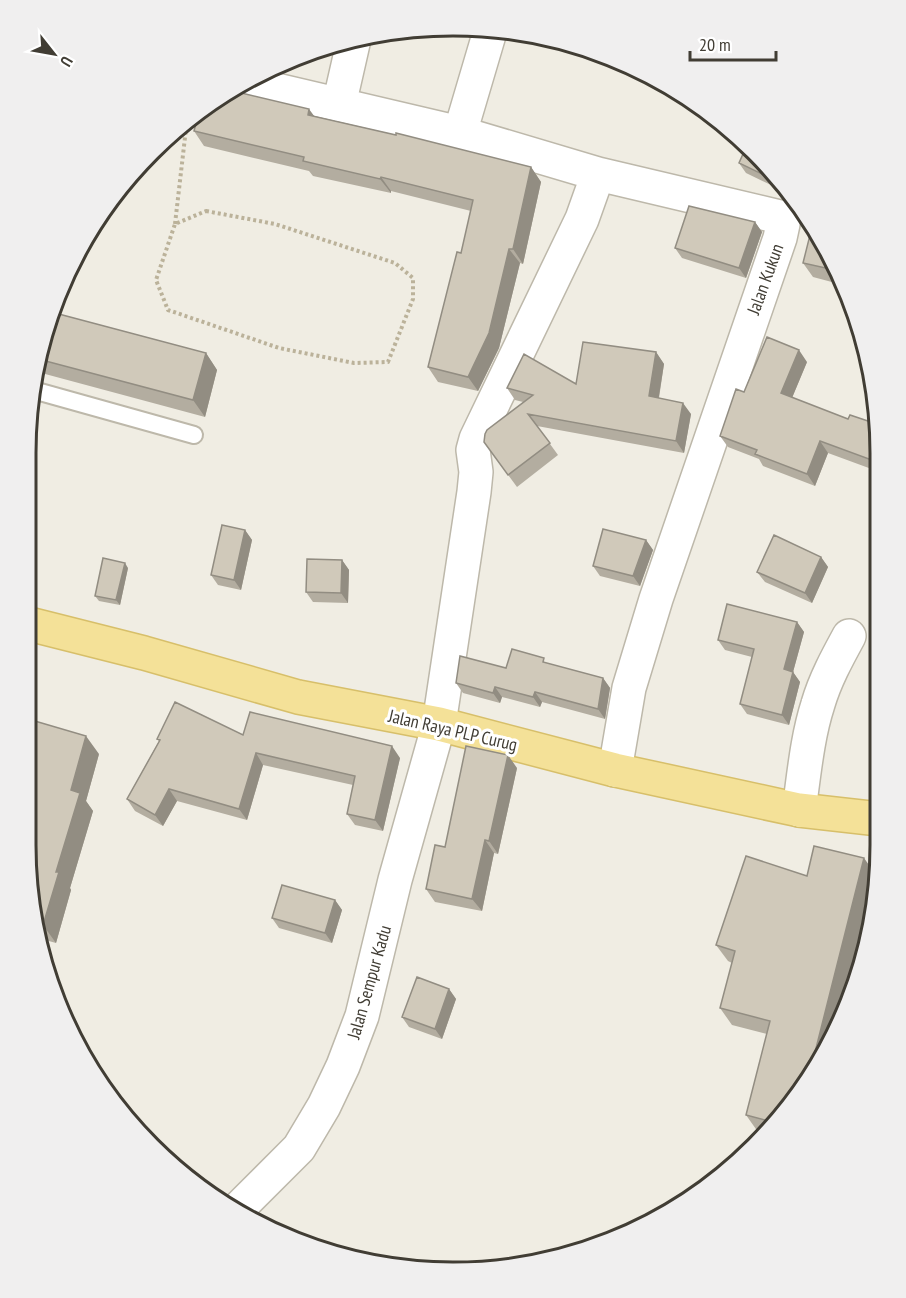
<svg xmlns="http://www.w3.org/2000/svg" width="906" height="1298" font-family="'PT Sans Narrow',sans-serif">
  <style>
    .lines { fill: none; stroke-linecap: round; stroke-linejoin: round }
    .service-casing { stroke: #bdb8aa; stroke-width: 20 }
    .minor-casing { stroke: #bdb8aa; stroke-width: 36 }
    .primary-casing { stroke: #d7bf6a; stroke-width: 36 }
    .path { stroke: #bbb29a; stroke-width: 4; stroke-dasharray: 3 3; stroke-linecap: butt }
    .service { stroke: #fff; stroke-width: 16 }
    .minor { stroke: #fff; stroke-width: 33 }
    .primary { stroke: #f4e198; stroke-width: 33 }
    .wall { fill: #b3ada0 }
    .shaded-wall { fill: #928d82 }
    .building { fill: #d0c9ba; stroke: #928d82; stroke-width: 1.5 }
    .labels { text-anchor: middle; dominant-baseline: central; stroke-width: 6; stroke-linejoin: round; paint-order: stroke }
    .street-label { font-size: 18px; fill: #413d34; stroke: #fff }
    .rim { fill: none; stroke: #413d34; stroke-width: 3 }
  </style>
  <rect width="100%" height="100%" fill="#f0ede3"/>
  <g class="lines">
    <defs>
      <path id="service" d="M33,390l161,45"/>
      <path id="minor" d="M242,82l218,51 138,41 182,43 3,7 -3,14 -124,361 -27,89 -14,82
        M339,105l15,-66
        M460,133l31,-105
        M799,810c5,-35 8,-72 19,-106 7,-24 19,-46 31,-68
        M239,1208l60,-60 25,-42 19,-40 19,-50 33,-136 44,-156 35,-232 2,-20 -3,-22 3,-11 106,-220 16,-45"/>
      <path id="primary" d="M29,624l115,29 154,44 141,27 176,46 184,40 80,9"/>
    </defs>
    <use href="#service" class="service-casing"/>
    <use href="#minor" class="minor-casing"/>
    <use href="#primary" class="primary-casing"/>
    <path class="path" d="M206,211l69,13 120,39 18,15v21l-25,63 -34,1 -75,-15 -111,-38 -12,-30 19,-56z
      M175,224l12,-104"/>
    <use href="#service" class="service"/>
    <use href="#minor" class="minor"/>
    <use href="#primary" class="primary"/>
  </g>
  <path class="wall" d="M601,54l41,15 11,8 -48,-18z
    M314,116l217,51 10,15 -18,82 -3,-1 -21,85 -21,43 -40,-9 -10,-15 33,-114 10,-42 -80,-20v2l-78,-17 -4,-5 -105,-25 -10,-15z
    M739,163l35,8 2,3 -5,11 -25,-12z
    M755,222l7,10 -16,46 -64,-20 -7,-10z
    M803,263l34,1 6,21 -30,-8z
    M55,313l151,40 11,17 -12,47 -171,-46z
    M656,352l8,12 -5,34 32,16 -7,39 -147,-27 21,29 -41,32 -33,-45 39,-40 -8,-2 -8,-12 69,-4z
    M807,362l-15,36 56,21 29,5v47l-49,-18 -13,33 -52,-20 -4,-7 -31,-12 -8,-11 24,-44z
    M245,530l7,10 -11,50 -23,-5 -7,-10z
    M646,540l7,10 -13,36 -40,-10 -7,-10z
    M821,557l7,10 -16,36 -47,-21 -8,-10z
    M342,560l7,10 -1,33 -35,-1 -7,-10z
    M128,568l-8,37 -21,-4 -4,-5z
    M797,622l7,10 -11,40 7,10 -11,43 -42,-11 -7,-10 12,-47 -27,-7 -7,-10z
    M548,664l55,14 7,10 -5,31 -63,-17 -2,5 -38,-10 -2,6 -37,-10 -7,-10 50,-15z
    M243,735l157,23 -17,73 -28,-6 -8,-11 6,-29 -90,-20 -16,55 -70,-19 -14,25 -28,-15 -8,-12 32,-58 -2,-2z
    M99,754l-13,47 7,10 -23,77 1,2 -15,53 -18,-5 -12,-93z
    M517,768l-19,86 -4,-1 -12,58 -47,-9 -9,-13 19,-42z
    M876,875l-84,230 -26,29 -8,-2 -12,-17 21,-81 -35,-9 -12,-17 12,-45 -4,-2 -12,-16 91,-69z
    M335,900l7,10 -10,33 -53,-15 -7,-10z
    M449,989l7,10 -14,40 -33,-12 -7,-10z"/>
  <path class="shaded-wall" d="M309,109l11,15 -12,-9z
    M769,166l7,8 -5,11 -7,-10z
    M531,167l10,15 -18,82 -10,-15z
    M381,177l10,14v2l-11,-14z
    M755,222l7,10 -16,46 -7,-10z
    M509,249l11,14 -21,85 -21,43 -10,-14z
    M799,350l8,12 -18,43 -8,-12z
    M656,352l8,12 -7,44 -8,-12z
    M206,353l11,17 -12,47 -12,-17z
    M683,403l8,11 -7,39 -8,-12z
    M820,441l8,12 -13,33 -8,-12z
    M245,530l7,10 -11,50 -7,-10z
    M646,540l7,10 -13,36 -7,-10z
    M821,557l7,10 -16,36 -7,-10z
    M342,560l7,10 -1,33 -7,-10z
    M125,563l3,5 -8,37 -4,-5z
    M797,622l7,10 -11,40 7,10 -11,43 -7,-10 2,-46z
    M603,678l7,10 -5,31 -7,-10z
    M495,687l7,10 -2,6 -7,-10z
    M535,692l7,10 -2,5 -7,-10z
    M86,736l13,18 -13,47 7,10 -23,77 1,2 -15,53 -13,-18 13,-53 15,-82z
    M392,746l8,12 -17,73 -8,-11z
    M256,753l7,12 -16,55 -8,-11z
    M508,755l9,13 -19,86 -9,-13z
    M169,789l8,12 -14,25 -8,-11z
    M485,840l9,13 -12,58 -10,-12z
    M864,858l12,17 -41,162 -27,43z
    M335,900l7,10 -10,33 -7,-10z
    M449,989l7,10 -14,40 -7,-10z"/>
  <path class="building" d="M229,90l80,19 -1,6 88,20v-2l135,34 -18,82h-4l-20,84 -21,44 -40,-10 29,-115 4,1 12,-53 -92,-23 -1,2 -77,-18 1,-4 -110,-26 5,-19z
    M747,145l22,21 -5,9 -25,-12z
    M689,206l66,16 -16,46 -64,-20z
    M812,227l25,37 2,7 -36,-8z
    M55,313l151,40 -13,47 -155,-41z
    M767,337l32,13 -18,43 67,26 2,-4 27,9v38l-57,-21 -13,33 -52,-20 2,-4 -37,-14 16,-47 8,3z
    M583,342l73,10 -7,44 34,7 -7,38 -148,-27 22,29 -42,32 -24,-33 1,-8 2,-4 46,-35 -26,-7 17,-34 52,30z
    M222,525l23,5 -11,50 -23,-5z
    M603,529l43,11 -13,36 -40,-10z
    M774,535l47,22 -16,36 -48,-21z
    M103,558l22,5 -9,37 -21,-4z
    M307,559l35,1 -1,33 -35,-1z
    M727,604l70,18 -13,47 9,3 -11,43 -42,-11 14,-55 -36,-9z
    M512,649l32,9 -1,4 60,16 -5,31 -63,-17 -2,5 -38,-10 -2,6 -37,-10 4,-27 46,12z
    M175,702l68,33 7,-23 142,34 -17,74 -28,-6 8,-38 -99,-23 -17,56 -70,-20 -14,26 -28,-16 33,-59 -3,-1z
    M28,719l58,17 -15,54 9,3 -24,79h3l-16,53 -7,-2 -10,-78z
    M466,746l42,9 -19,86 -4,-1 -13,59 -46,-10 9,-44 10,2z
    M814,846l50,12 -56,222 -16,25 -16,18 -30,-8 24,-94 -50,-13 15,-57 -19,-6 30,-89 61,20z
    M282,885l53,15 -10,33 -53,-15z
    M417,977l32,12 -14,40 -33,-12z"/>
  <g class="labels">
    <g class="street-label">
      <text transform="translate(765 279) rotate(-70)">Jalan Kukun</text>
      <text transform="translate(453 730) rotate(13)">Jalan Raya PLP Curug</text>
      <text transform="translate(369 982) rotate(-74)">Jalan Sempur Kadu</text>
    </g>
  </g>
  <path d="M0 0H906V1298H0ZM453 36H453A417 417 0 0 1 870 453V845A417 417 0 0 1 453 1262H453A417 417 0 0 1 36 845V453A417 417 0 0 1 453 36Z" fill="#f0efef" fill-rule="evenodd"/>
  <path class="rim" d="M453 36H453A417 417 0 0 1 870 453V845A417 417 0 0 1 453 1262H453A417 417 0 0 1 36 845V453A417 417 0 0 1 453 36Z"/>
  <g transform="translate(54 54) rotate(121)" stroke="#ffffff" stroke-width="4.5" paint-order="stroke">
  <path d="M0-4.5L10 22L0 15L-10 22Z" fill="#413d34"/>
  <text y="-9" font-size="16" font-weight="bold" text-anchor="middle" fill="#413d34">U</text>
  </g>
  <path d="M690 51v9h86v-9" fill="none" stroke="#413d34" stroke-width="3"/>
  <text x="699" y="51" font-size="18" fill="#413d34" stroke="#ffffff" stroke-width="4.5" paint-order="stroke">20 m</text>
</svg>
